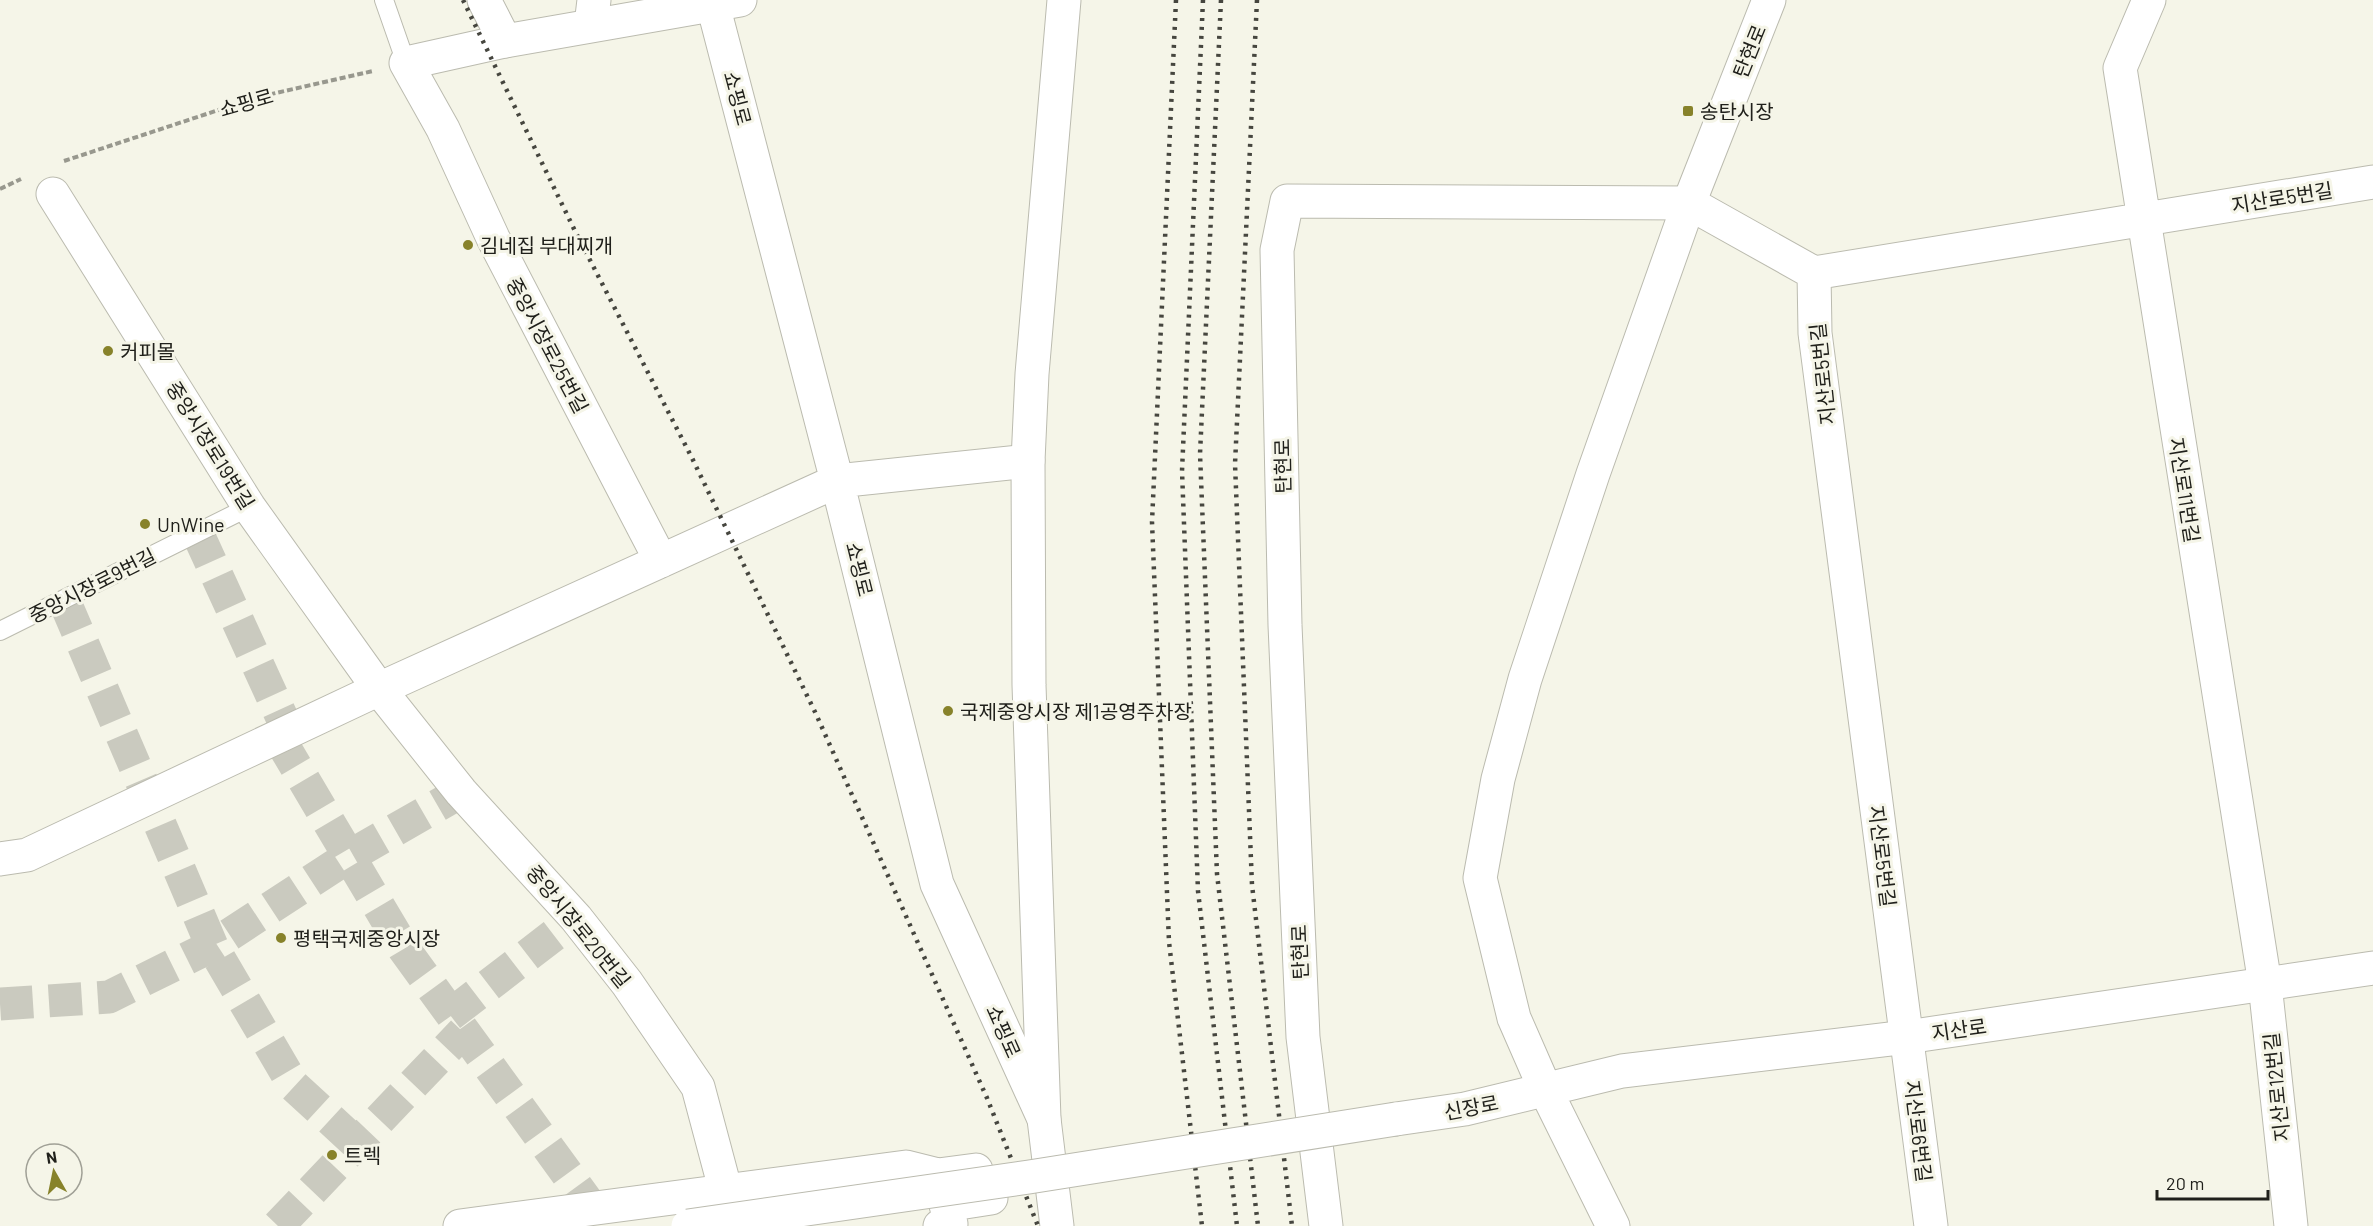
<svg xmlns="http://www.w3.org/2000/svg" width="2373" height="1226" font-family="Barlow,'Noto Sans KR',sans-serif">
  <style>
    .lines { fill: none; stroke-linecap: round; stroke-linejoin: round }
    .street-tunnel { stroke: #cacabf; stroke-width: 33; stroke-dasharray: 33 16; stroke-linecap: butt }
    .lane-casing { stroke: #bbbbaf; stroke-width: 20 }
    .street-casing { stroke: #bbbbaf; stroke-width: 35 }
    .secondary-casing { stroke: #bbbbaf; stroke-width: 35 }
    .path { stroke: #98988e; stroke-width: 4; stroke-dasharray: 6 3; stroke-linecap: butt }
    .lane { stroke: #fff; stroke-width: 18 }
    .street { stroke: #fff; stroke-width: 33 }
    .secondary { stroke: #fff; stroke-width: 33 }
    .rail { stroke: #46463f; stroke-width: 4.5; stroke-dasharray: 3 6; stroke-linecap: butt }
    .secondary-bridge-casing { stroke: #bbbbaf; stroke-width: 35; stroke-linecap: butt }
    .secondary-bridge { stroke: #fff; stroke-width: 33 }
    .poi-dot { fill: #87822a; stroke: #f5f5e8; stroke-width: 2 }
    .labels { text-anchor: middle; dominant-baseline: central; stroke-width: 6; stroke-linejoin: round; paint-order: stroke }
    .street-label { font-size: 20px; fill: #20201b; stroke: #f5f5e8 }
    .poi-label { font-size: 20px; fill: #20201b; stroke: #f5f5e8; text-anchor: start }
  </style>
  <rect width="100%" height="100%" fill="#f5f5e8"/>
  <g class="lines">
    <path class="street-tunnel" d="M197,532l92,201
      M64,600l148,346 82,140 62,57
      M279,738l125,211 188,259
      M0,1004l109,-7 103,-51 136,-89 113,-65
      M450,1015l126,-97
      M278,1226l185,-194"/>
    <defs>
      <path id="lane" d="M384,0l22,63
        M0,631l249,-124"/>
      <path id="street" d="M2149,0l-29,68 145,916 26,242
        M713,5l124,476 100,403 107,235
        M591,25l3,-25
        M505,41l-99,22 37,66 50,109 168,323
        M53,194l196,313 130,182 82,103 115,126 51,65 71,104 28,105
        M1814,273l1,60 116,893
        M1814,273l559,-91
        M0,859l27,-4 352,-166 458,-208 191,-20
        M1326,1226l-23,-189 -18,-412 -8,-375 10,-49 402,2 125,70"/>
      <path id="secondary" d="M484,0l21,41 235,-41
        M1396,1119l69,-10 157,-38 285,-34 466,-69
        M460,1226l446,-59 32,8 38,-5
        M940,1226l11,-2 -5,-19 45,-7
        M1057,1226l-13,-107 -15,-434 -1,-224 4,-87 32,-374
        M1613,1226l-67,-135 -32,-73 -34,-140 18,-99 27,-100 68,-205 96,-271 80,-203"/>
    </defs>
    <use href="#lane" class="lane-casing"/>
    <use href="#street" class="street-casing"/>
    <use href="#secondary" class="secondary-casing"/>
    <path class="path" d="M64,161l194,-64 115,-26
      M0,189l21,-10"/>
    <use href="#lane" class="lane"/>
    <use href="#street" class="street"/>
    <use href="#secondary" class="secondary"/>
    <path class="rail" d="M463,0l112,231 117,227 124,256 171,384 51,128
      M1176,0l-24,522 17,420 33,284
      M1203,0l-21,471 16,420 39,335
      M1221,0l-21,454 17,420 41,352
      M1257,0l-22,464 17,421 40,341"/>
    <defs>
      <path id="secondary-bridge" d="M688,1226l341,-49 367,-58"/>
    </defs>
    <use href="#secondary-bridge" class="secondary-bridge-casing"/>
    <use href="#secondary-bridge" class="secondary-bridge"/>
  </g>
  <g class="poi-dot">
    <rect x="1682" y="105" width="12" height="12" rx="3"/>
    <circle cx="468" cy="245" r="6"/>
    <circle cx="108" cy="351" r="6"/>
    <circle cx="145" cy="524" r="6"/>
    <circle cx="948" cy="711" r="6"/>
    <circle cx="281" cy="938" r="6"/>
    <circle cx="332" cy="1155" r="6"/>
  </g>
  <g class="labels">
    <g class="street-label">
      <text transform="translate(1749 51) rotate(-68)">탄현로</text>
      <text transform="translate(738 98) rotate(75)">쇼핑로</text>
      <text transform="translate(246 102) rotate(-16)">쇼핑로</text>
      <text transform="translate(2282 197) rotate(-9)">지산로5번길</text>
      <text transform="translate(548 345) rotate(62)">중앙시장로25번길</text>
      <text transform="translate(1822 374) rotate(-96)">지산로5번길</text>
      <text transform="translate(211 445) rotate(58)">중앙시장로19번길</text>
      <text transform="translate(1282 466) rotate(-91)">탄현로</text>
      <text transform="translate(2185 490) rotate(81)">지산로11번길</text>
      <text transform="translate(860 569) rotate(76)">쇼핑로</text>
      <text transform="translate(92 585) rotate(-27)">중앙시장로9번길</text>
      <text transform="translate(1883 856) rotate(83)">지산로5번길</text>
      <text transform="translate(579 926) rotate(51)">중앙시장로20번길</text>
      <text transform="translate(1299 952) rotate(-92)">탄현로</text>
      <text transform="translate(1959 1029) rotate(-8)">지산로</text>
      <text transform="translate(1004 1031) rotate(66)">쇼핑로</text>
      <text transform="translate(2276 1087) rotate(-96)">지산로12번길</text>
      <text transform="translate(1471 1107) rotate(-11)">신장로</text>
      <text transform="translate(1919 1131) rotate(83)">지산로6번길</text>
    </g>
    <g class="poi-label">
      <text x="1700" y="111">송탄시장</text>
      <text x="480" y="245">김네집 부대찌개</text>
      <text x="120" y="351">커피몰</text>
      <text x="157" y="524">UnWine</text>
      <text x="960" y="711">국제중앙시장 제1공영주차장</text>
      <text x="293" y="938">평택국제중앙시장</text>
      <text x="344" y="1155">트렉</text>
    </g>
  </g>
  <g transform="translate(54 1172) rotate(351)"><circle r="28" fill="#f5f5e8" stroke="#a0a096" stroke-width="1.5"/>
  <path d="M0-4.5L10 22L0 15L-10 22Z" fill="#87822a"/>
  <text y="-9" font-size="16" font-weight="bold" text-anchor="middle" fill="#20201b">N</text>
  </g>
  <path d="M2157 1190v9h111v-9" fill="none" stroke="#20201b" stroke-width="3"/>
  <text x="2166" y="1190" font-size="18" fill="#20201b" stroke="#f5f5e8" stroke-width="4.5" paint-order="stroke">20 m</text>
</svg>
